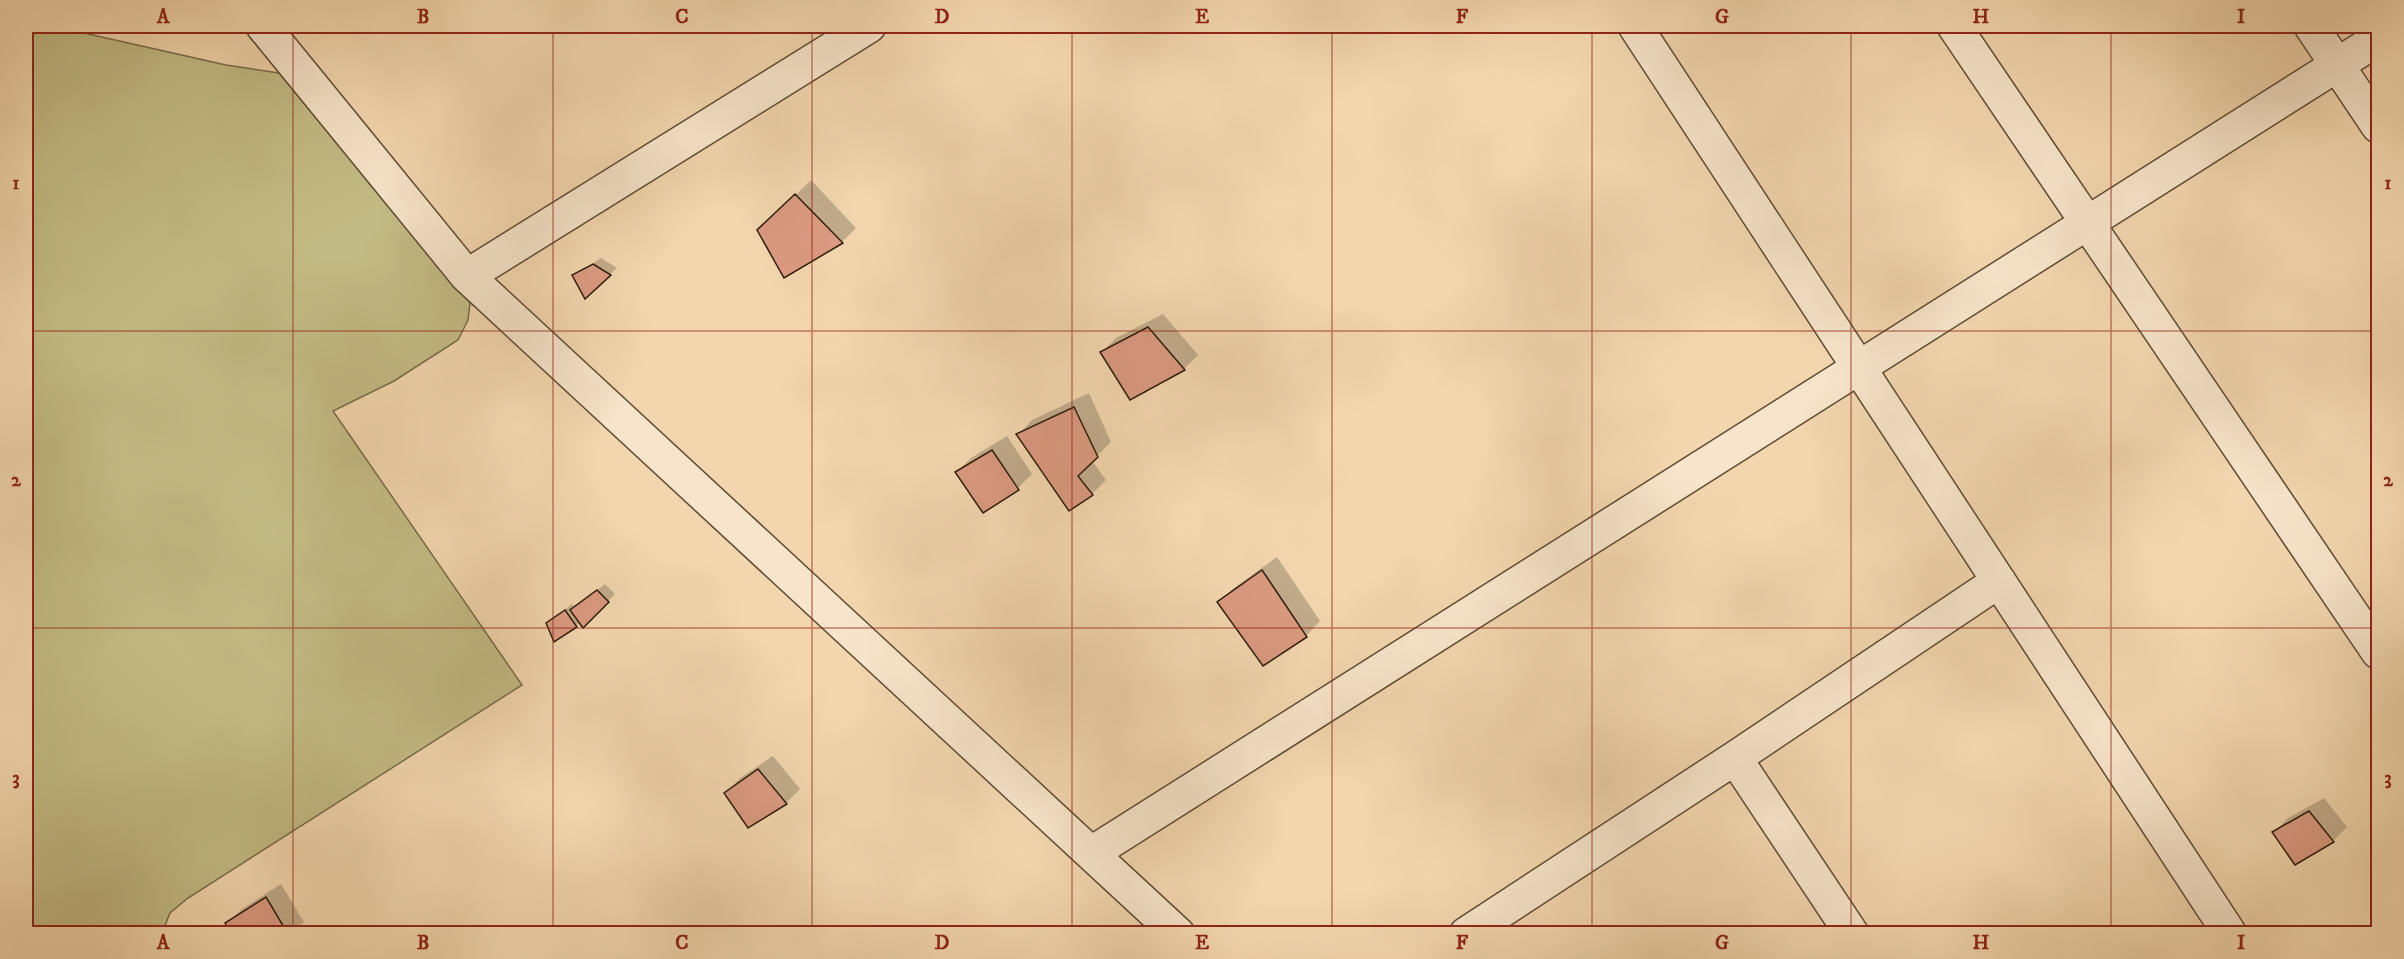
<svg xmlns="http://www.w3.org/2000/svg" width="2404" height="959" font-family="'IM FELL DW Pica',serif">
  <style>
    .green { fill: #c3bb85; stroke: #786c48; stroke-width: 1.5 }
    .shadow { fill: #0003 }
    .building { fill: #db9a81; stroke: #2d1d0a; stroke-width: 1.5 }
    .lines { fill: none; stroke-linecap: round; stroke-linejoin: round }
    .street-casing { stroke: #5e4b33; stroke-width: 36 }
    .street { stroke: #f7e4ca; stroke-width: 33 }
    .grid { fill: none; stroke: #8f2418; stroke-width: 1.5; stroke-opacity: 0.55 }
    .neatline { fill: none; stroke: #8f2418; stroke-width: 2 }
    .grid-label { font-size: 20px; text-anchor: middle; font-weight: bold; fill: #8f2418 }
  </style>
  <rect width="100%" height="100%" fill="#f3d6ae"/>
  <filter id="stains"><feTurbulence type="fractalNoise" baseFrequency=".00333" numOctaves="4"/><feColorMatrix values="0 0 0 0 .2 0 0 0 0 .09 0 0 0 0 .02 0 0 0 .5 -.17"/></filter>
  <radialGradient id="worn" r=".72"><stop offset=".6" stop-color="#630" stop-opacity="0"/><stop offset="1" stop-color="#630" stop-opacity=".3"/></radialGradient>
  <path class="green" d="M26,26h27l173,39 53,8 181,189 10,41 -2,17 -10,20 -64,41 -61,30 189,274 -334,213 -18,15 -8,20h-136z"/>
  <path class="shadow" d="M811,180l45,48 -14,14 -57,34 -26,-45z
    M601,258l16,10 -31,28 -12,-20z
    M1163,314l35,41 -14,14 -82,-17 14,-14z
    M1089,393l22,49 -19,19 14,19 -14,14 -74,-59 14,-15z
    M1007,436l25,38 -14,14 -35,23 -26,-39 14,-14z
    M1277,557l43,64 -14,15 -87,-34 15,-14z
    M605,584l10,10 -32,32 -2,-4 -5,4 -29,-3 25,-19 3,4z
    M773,756l27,33 -14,14 -60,-10 14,-15z
    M2324,798l23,29 -14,14 -59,-9 14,-14z
    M281,884l23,38 -12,12h-59l-6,-11 15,-14z
    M494,927l2,7h-12z"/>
  <path class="building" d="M795,194l48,49 -59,35 -27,-48z
    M593,264l18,11 -26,24 -13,-24z
    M1148,327l37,43 -55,30 -30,-48z
    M1074,407l24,50 -20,19 15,19 -24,16 -53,-77z
    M992,450l27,40 -36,23 -28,-41z
    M1262,570l45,67 -44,29 -46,-64z
    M597,590l12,12 -26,26 -13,-18z
    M565,610l12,17 -23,15 -8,-19z
    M758,769l29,35 -39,24 -24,-35z
    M2309,811l25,31 -39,23 -23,-33z
    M266,897l22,37h-57l-6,-11z"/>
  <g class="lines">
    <defs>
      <path id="street" d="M263,26l204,250 711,658
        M1635,26l595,908
        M1954,26l424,626
        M2311,26l67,100
        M467,276l402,-250
        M1735,758l117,176
        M1092,853l1286,-814
        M1466,934l269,-176 264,-177"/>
    </defs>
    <use href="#street" class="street-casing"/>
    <use href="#street" class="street"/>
  </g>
  <path class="grid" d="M293,26v908M553,26v908M812,26v908M1072,26v908M1332,26v908M1592,26v908M1851,26v908M2111,26v908M26,331h2352M26,628h2352"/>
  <rect width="2404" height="959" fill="none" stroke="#f3d6ae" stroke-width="66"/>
  <rect x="33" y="33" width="2338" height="893" class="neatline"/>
  <g class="grid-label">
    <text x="163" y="23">A</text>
    <text x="423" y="23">B</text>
    <text x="682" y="23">C</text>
    <text x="942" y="23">D</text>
    <text x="1202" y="23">E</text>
    <text x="1462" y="23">F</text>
    <text x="1722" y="23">G</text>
    <text x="1981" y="23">H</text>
    <text x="2241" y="23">I</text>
    <text x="16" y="189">1</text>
    <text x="2388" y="189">1</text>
    <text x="16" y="486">2</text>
    <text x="2388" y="486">2</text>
    <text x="16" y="784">3</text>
    <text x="2388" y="784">3</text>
    <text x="163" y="949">A</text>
    <text x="423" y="949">B</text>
    <text x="682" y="949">C</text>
    <text x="942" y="949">D</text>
    <text x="1202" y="949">E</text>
    <text x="1462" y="949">F</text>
    <text x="1722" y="949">G</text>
    <text x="1981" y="949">H</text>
    <text x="2241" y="949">I</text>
  </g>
  <rect width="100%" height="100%" filter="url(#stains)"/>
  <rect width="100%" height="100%" fill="url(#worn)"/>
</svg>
